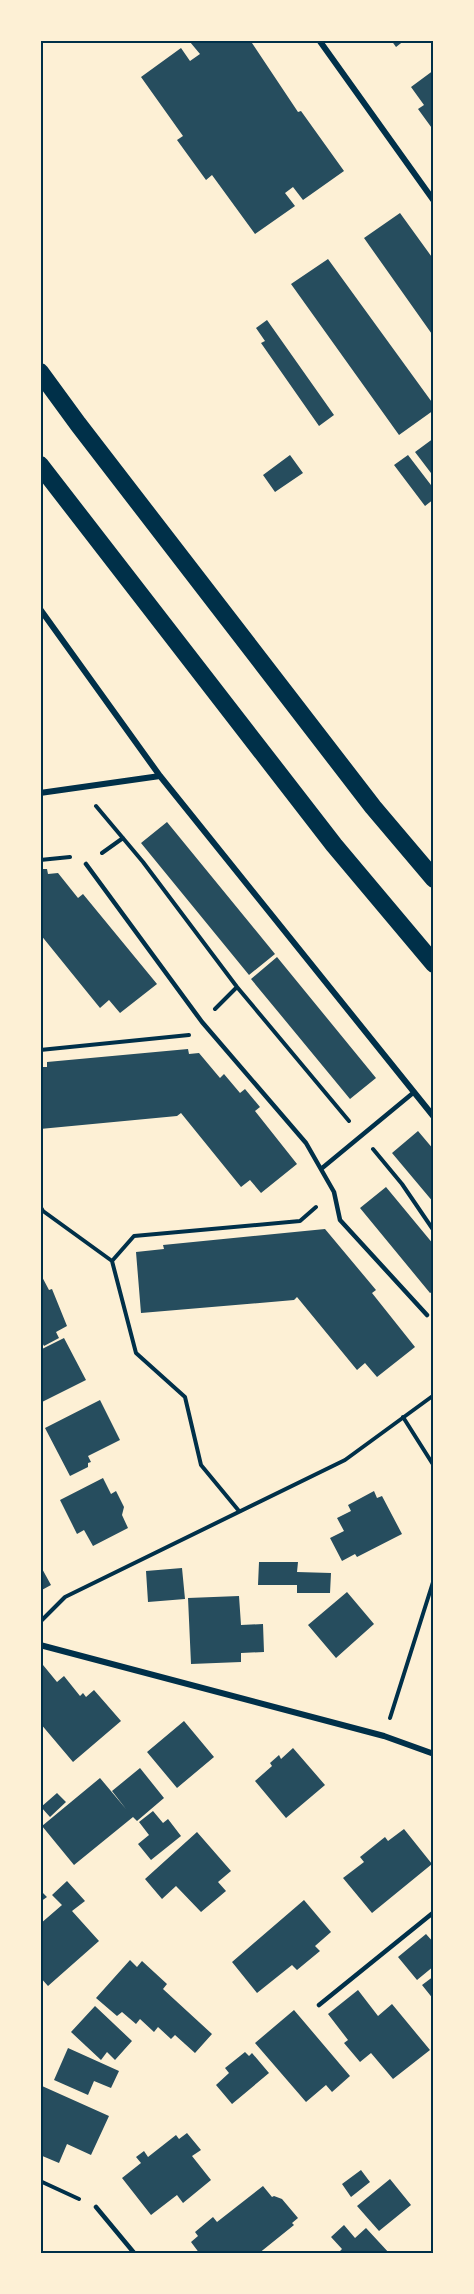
<svg xmlns="http://www.w3.org/2000/svg" width="474" height="2294" font-family="'PT Sans Narrow',sans-serif">
  <style>
    .building { fill: #264d5e }
    .lines { fill: none; stroke-linecap: round; stroke-linejoin: round }
    .path { stroke: #003049; stroke-width: 4 }
    .service { stroke: #003049; stroke-width: 4.5 }
    .minor { stroke: #003049; stroke-width: 6 }
    .motorway { stroke: #003049; stroke-width: 18 }
    .neatline { fill: none; stroke: #003049; stroke-width: 2 }
  </style>
  <rect width="100%" height="100%" fill="#fdf0d5"/>
  <path class="building" d="M192,40h58l48,72 3,-1 43,60 -41,29 -10,-13 -8,6 10,13 -40,28 -43,-59 -6,5 -29,-40 6,-4 -42,-59 40,-29 9,13 10,-7 -10,-12z
    M391,40h14l-9,7z
    M434,70v61l-16,-22 6,-4 -13,-18z
    M400,213l34,47v77l-70,-99z
    M328,259l106,146v5l-35,25 -108,-151z
    M267,320l67,95 -15,11 -58,-83 4,-2 -9,-13z
    M434,438v39l-19,-25z
    M290,455l13,18 -28,19 -12,-17z
    M408,455l26,34v10l-9,7 -31,-41z
    M167,822l108,132 -26,21 -108,-132z
    M40,869h7l1,5 10,-1 20,25 5,-4 74,90 -37,29 -11,-13 -9,8 -60,-74z
    M277,957l99,121 -26,21 -99,-120z
    M188,1049l1,5 10,-1 21,25 4,-4 16,19 5,-4 15,18 -5,4 42,53 -36,29 -11,-13 -9,7 -60,-74 -4,3 -137,13v-62h7v-5z
    M418,1131l16,19v53l-42,-50z
    M386,1187l48,58v46l-4,2 -70,-85z
    M325,1229l51,61 -4,3 43,54 -38,30 -12,-14 -8,7 -60,-73 -3,3 -153,13 -5,-61 28,-3 -1,-4z
    M40,1273l9,17 3,-1 15,37 -11,6 3,6 -15,8 -4,-7z
    M64,1338l22,42 -46,23v-53z
    M100,1400l20,40 -32,16 3,6 -3,1v4l-18,9 -25,-48z
    M103,1478l8,16 5,-3 8,16 -2,8 6,13 -35,18 -9,-16 -7,4 -17,-34z
    M374,1491l3,7 5,-2 20,38 -45,23 -2,-3 -13,7 -12,-23 14,-7 -7,-13 14,-7 -3,-6z
    M259,1562h39l-1,10 34,1 -1,20h-33v-8h-39z
    M40,1565l11,20 -11,6z
    M182,1568l3,31 -37,3 -2,-31z
    M347,1592l27,32 -38,34 -28,-33z
    M239,1596l2,29 22,-1 1,28 -23,1v9l-50,2 -3,-66z
    M43,1665l14,17 7,-6 16,20 3,-3 3,4 8,-7 27,31 -48,41 -33,-39v-55z
    M184,1721l30,36 -37,31 -30,-36z
    M293,1748l32,37 -39,33 -31,-37 17,-15 -2,-3 9,-8 2,4z
    M140,1768l24,30 -27,23 -4,-4 -59,48 -32,-39 58,-48 26,31 -14,-18z
    M57,1793l9,9 -16,15 -9,-10z
    M153,1811l10,12 5,-4 13,17 -30,24 -13,-16 11,-9 -10,-13z
    M404,1829l28,35 -60,49 -29,-35 21,-16 -4,-5 25,-20 3,4z
    M197,1832l34,39 -13,11 8,9 -25,21 -25,-26 -14,13 -17,-20z
    M67,1881l18,20 -13,10 27,30 -51,45 -8,-9v-53l22,-19 -10,-10z
    M40,1890l7,7 -7,5z
    M304,1900l27,32 -16,14 5,5 -23,19 -5,-5 -35,28 -25,-31z
    M426,1934l8,9v23l-17,14 -19,-23z
    M130,1960l7,7 5,-6 25,23 -4,5 49,45 -17,19 -20,-18 -4,4 -13,-12 -4,5 -14,-13 -4,5 -14,-12 -5,4 -21,-18z
    M434,1976v24l-12,-15z
    M358,1990l20,26 14,-12 38,46 -37,29 -22,-26 -11,9 -16,-19 4,-3 -20,-26z
    M95,2006l37,35 -17,19 -8,-8 -6,8 -30,-28z
    M294,2010l56,66 -18,16 -6,-7 -20,17 -51,-59z
    M68,2048l51,23 -8,17 -17,-7 -6,14 -34,-15z
    M245,2052l4,4 3,-3 17,20 -37,31 -16,-19 13,-12 -4,-5z
    M42,2086l67,30 -18,39 -24,-11 -8,19 -19,-8z
    M187,2133l14,17 -9,6 19,24 -28,23 -6,-8 -26,20 -29,-37 19,-15 -5,-6 8,-6 4,6 28,-22 3,4z
    M361,2170l9,12 -19,15 -9,-13z
    M390,2179l21,26 -32,26 -22,-25z
    M263,2186l9,11 2,-1 8,3 16,19 -6,5 2,2 -36,29h-58l-9,-12 7,-6 -3,-4 18,-15 4,5z
    M344,2225l11,13 11,-10 24,26h-53l5,-5 -11,-12z"/>
  <g class="lines">
    <path class="path" d="M96,806l47,56 94,125 112,134
      M102,853l21,-15
      M40,860l30,-3
      M215,1009l22,-22
      M40,1050l149,-15
      M373,1149l29,35 32,47
      M40,1206l3,5 69,50 24,92 49,44 16,68 38,46
      M112,1261l22,-25 166,-15 16,-14
      M403,1417l31,49
      M40,1622l25,-25 280,-137 89,-65
      M390,1718l44,-139
      M40,2181l39,18"/>
    <path class="service" d="M86,864l116,158 104,121 28,49 6,28 87,95
      M321,1169l92,-76
      M319,2005l115,-93
      M96,2207l39,47"/>
    <path class="minor" d="M319,40l115,161
      M40,609l120,167 274,341
      M40,793l120,-17
      M40,1645l344,91 50,18"/>
    <path class="motorway" d="M40,372l38,52 295,383 61,72
      M40,465l294,380 100,119"/>
  </g>
  <rect width="474" height="2294" fill="none" stroke="#fdf0d5" stroke-width="84"/>
  <rect x="42" y="42" width="390" height="2210" class="neatline"/>
</svg>
